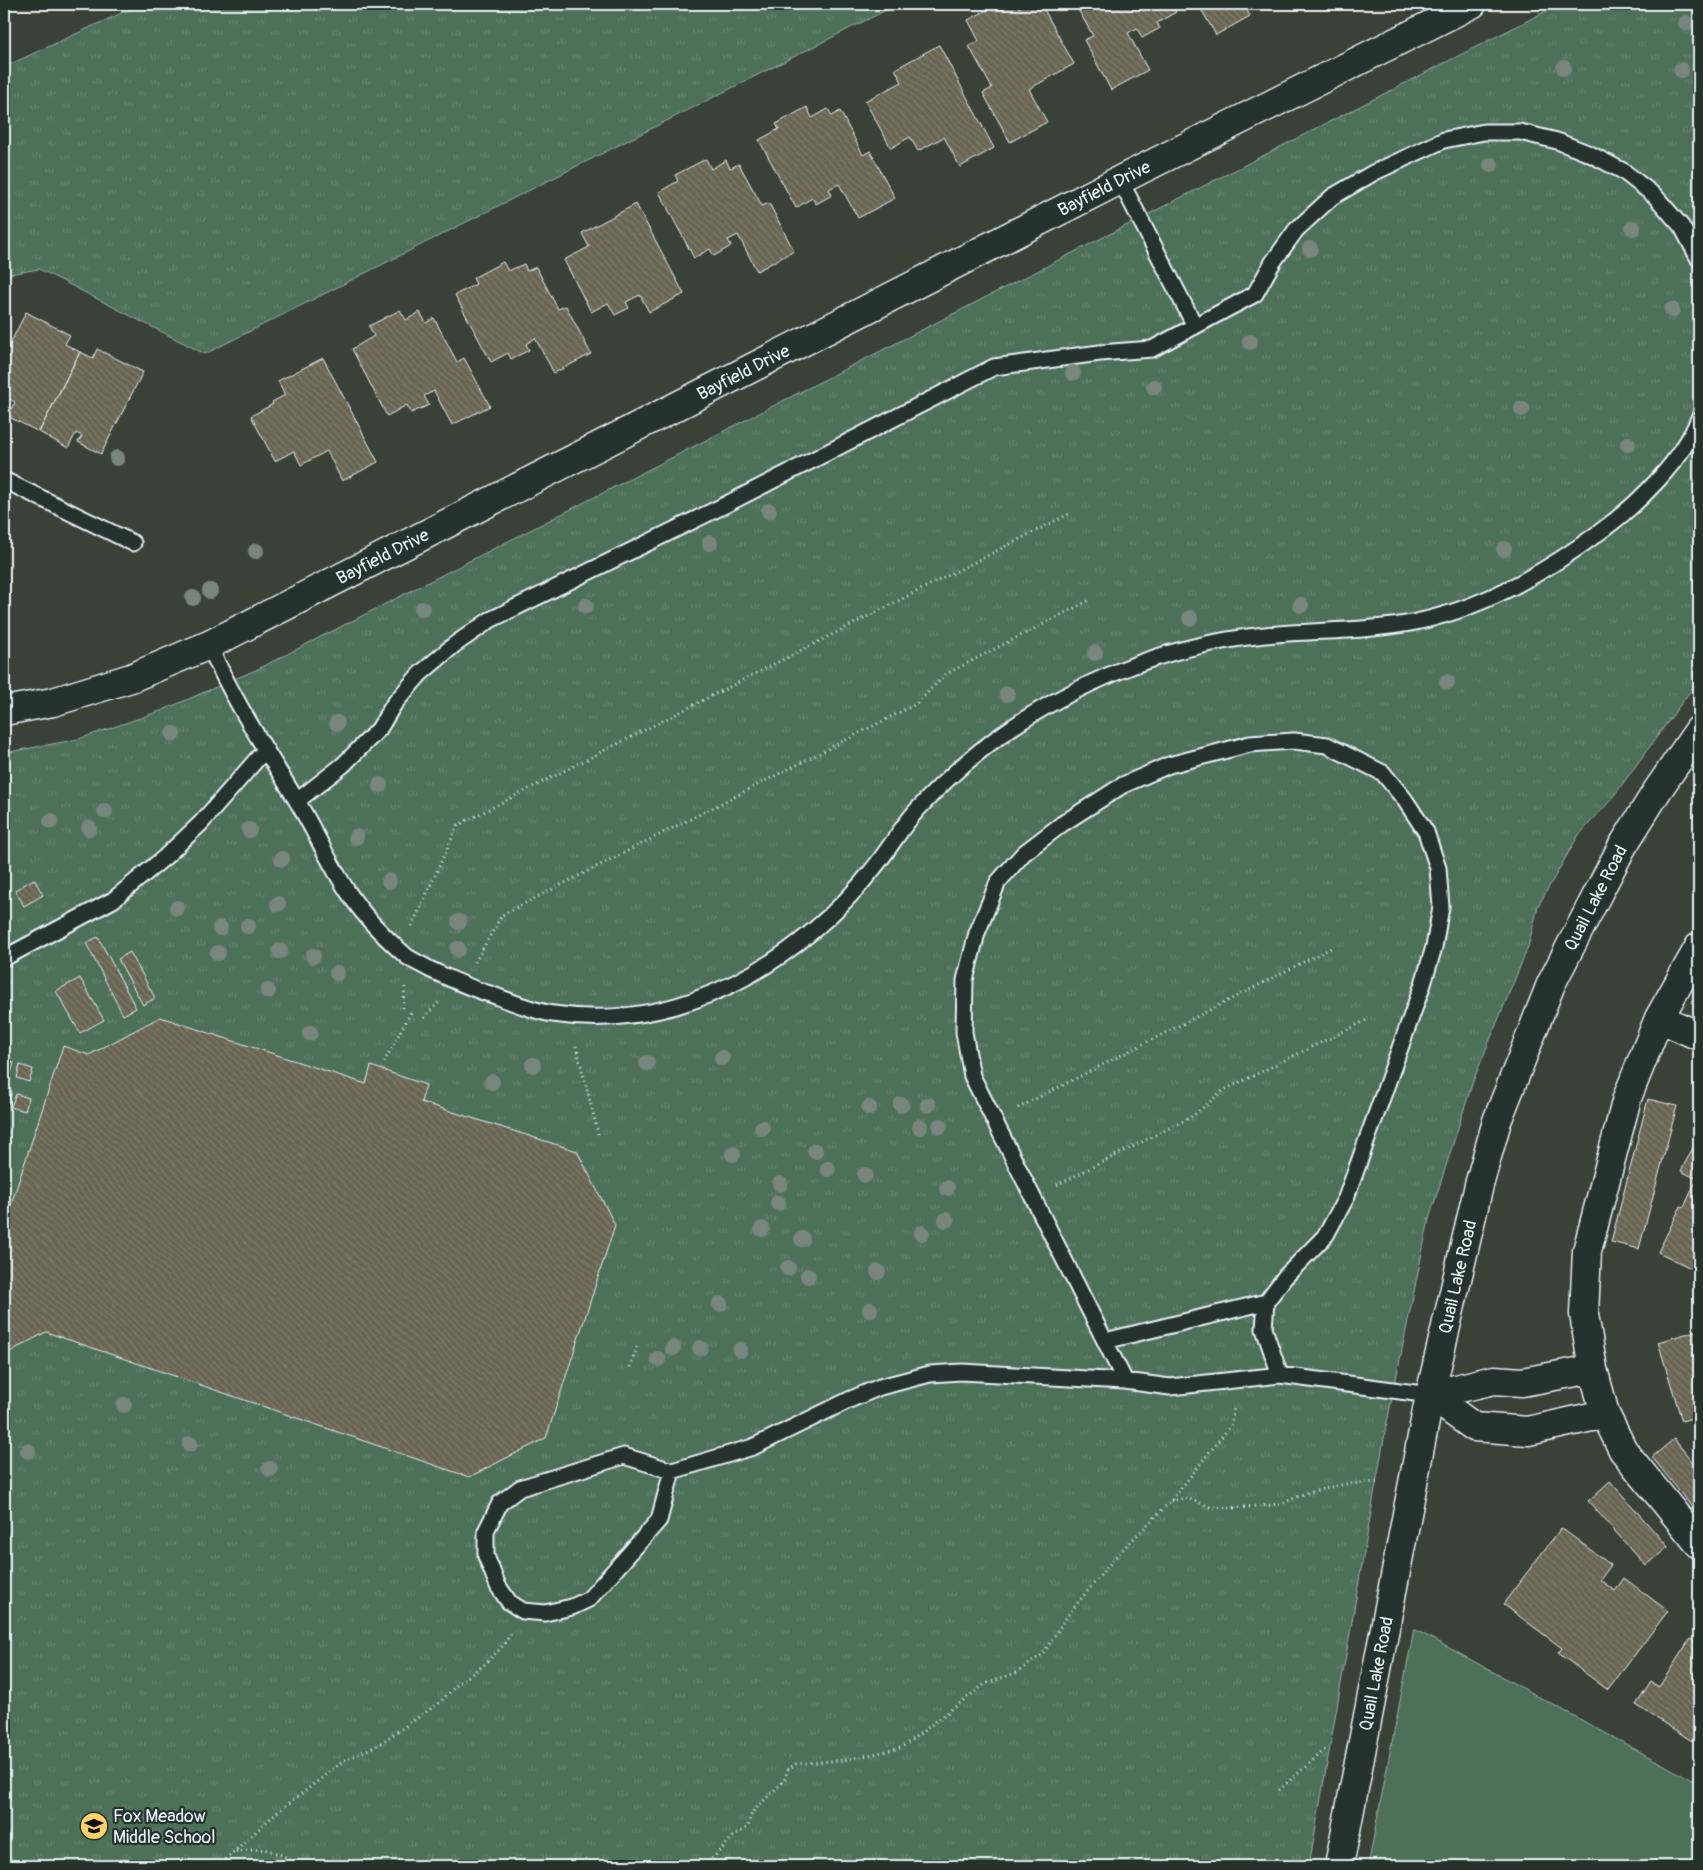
<svg xmlns="http://www.w3.org/2000/svg" width="1703" height="1870" font-family="Pangolin,sans-serif">
  <style>
    .grass { fill: url(#grass-tufts); stroke: #9ab0a8 }
    .park { fill: #4d6f59; stroke: #9ab0a8 }
    .building { fill: url(#building-back-hatch); stroke: #e8f1f8 }
    .lines { fill: none; stroke-linecap: round; stroke-linejoin: round }
    .service-casing { stroke: #e8f1f8; stroke-width: 19 }
    .minor-casing { stroke: #e8f1f8; stroke-width: 31 }
    .tertiary-casing { stroke: #e8f1f8; stroke-width: 31 }
    .path { stroke: #e8f1f8; stroke-width: 3; stroke-dasharray: 1 4; stroke-linecap: butt }
    .service { stroke: #26332d; stroke-width: 15 }
    .minor { stroke: #26332d; stroke-width: 28 }
    .tertiary { stroke: #26332d; stroke-width: 28 }
    .tree { fill: #78867e }
    .labels { text-anchor: middle; dominant-baseline: central; stroke-width: 4.5; stroke-linejoin: round; paint-order: stroke }
    .street-label { font-size: 18px; fill: #e8f1f8; stroke: #26332d }
    .poi-label { font-size: 18px; fill: #e8f1f8; stroke: #26332d; text-anchor: start }
  </style>
  <defs>
    <pattern id="grass-tufts" width="24" height="20" patternUnits="userSpaceOnUse" patternTransform="scale(1.25)"><rect width="24" height="20" fill="#4d6f59"/><path d="M3 7l-1-3M5 7V3M7 7l1-3M15 17l-1-3M17 17v-4M19 17l1-3" fill="none" stroke="#678472"/></pattern>
    <pattern id="building-back-hatch" width="6" height="6" patternUnits="userSpaceOnUse" patternTransform="scale(1.25)"><rect width="6" height="6" fill="#6a6553"/><path d="M-1 5l2 2M0 0l6 6M5-1l2 2" fill="none" stroke="#7f7c6c"/></pattern>
  </defs>
  <rect width="100%" height="100%" fill="#3a4238"/>
  <filter id="ink" filterUnits="userSpaceOnUse"><feTurbulence type="fractalNoise" baseFrequency=".02" numOctaves="2"/><feDisplacementMap in="SourceGraphic" scale="10" xChannelSelector="R" yChannelSelector="G"/><feConvolveMatrix kernelMatrix="1 2 1 2 8 2 1 2 1" color-interpolation-filters="sRGB"/></filter>
  <g filter="url(#ink)">
    <path class="grass" d="M141,4h757l-693,350 -166,-85 -35,6v-208z
      M1560,4h139v675l-89,122 -32,35 -40,70 -10,41 -55,134 -44,138 -43,208 -77,439h-1305v-1113l75,-14 84,-29 95,-41z"/>
    <path class="park" d="M1414,1629l285,155v82h-331z"/>
    <path class="building" d="M998,4h19l2,4 7,-4h15l33,60 -45,25 18,33 -37,20 -27,-49 9,-5 -23,-42 10,-5 -11,-21z
      M1075,4h96l5,8 -19,11 3,5 -18,10 -5,-10 -9,5 20,37 -37,20 -27,-50 9,-4z
      M1198,4h45l7,12 -34,19z
      M939,45l55,103 -34,19 -16,-30 -26,14 -8,-14 -19,11 -26,-47 37,-19 -7,-13z
      M807,107l5,11 16,-9 4,7 8,-5 23,44 7,-4 25,47 -37,20 -19,-34 -10,5 3,6 -16,9 -4,-6 -16,10 -37,-68 20,-11 -3,-5z
      M706,159l5,10 15,-9 4,8 9,-4 23,42 7,-3 25,48 -37,20 -19,-36 -10,5 3,6 -17,10 -4,-7 -16,9 -35,-66 19,-11 -3,-6z
      M636,204l48,90 -35,18 -9,-17 -14,7 3,6 -14,7 -7,-12 -17,9 -27,-52 25,-13 -7,-14z
      M503,262l5,9 16,-7 3,7 9,-4 22,42 8,-3 25,48 -37,19 -19,-35 -9,6 3,6 -18,9 -3,-6 -17,9 -36,-67 21,-11 -3,-6z
      M400,310l6,10 14,-8 6,11 8,-5 23,44 7,-4 26,48 -38,19 -18,-34 -10,5 5,9 -18,8 -4,-8 -20,11 -35,-67 22,-13 -5,-10z
      M26,312l44,23 -5,9 15,8 -41,80 -32,-16 8,-14 -6,-3 -4,7 -1,-1v-49z
      M97,349l46,23 -42,82 -23,-12 4,-6 -6,-3 -8,15 -29,-16 41,-80 13,6z
      M323,358l55,104 -36,19 -15,-30 -26,14 -7,-14 -19,10 -24,-45 22,-12 -1,-2 13,-7 -7,-14z
      M34,879l9,16 -19,11 -9,-16z
      M98,937l38,71 -13,7 -37,-72z
      M130,952l25,46 -12,7 -25,-46z
      M80,978l24,42 -24,13 -24,-42z
      M160,1017l206,67 5,-18 55,19 -5,17 156,49 38,74 -69,213 -77,39 -423,-145 -42,23v-129l59,-180 26,9z
      M4,1059l10,3 -3,12 -7,-2z
      M20,1065l13,4 -4,13 -12,-4z
      M4,1089l8,2 -4,13 -4,-1z
      M16,1094l13,4 -4,13 -14,-4z
      M1648,1099l29,7 -38,143 -28,-7z
      M1699,1136v136l-41,-20 23,-46 3,1 13,-28 -16,-8z
      M1699,1330v86l-17,5 -24,-79z
      M1674,1439l25,31v46l-47,-59z
      M1610,1481l58,66 -22,19 -58,-65z
      M1561,1528l50,37 -11,15 15,11 9,-13 44,33 -60,79 -50,-37 4,-5 -59,-44z
      M1690,1639l9,5v87l-7,10 -56,-36 15,-23 8,5z"/>
    <g class="lines">
      <defs>
        <path id="service" d="M1120,180l75,146
          M4,480l129,63
          M209,645c24,55 57,105 88,156 18,30 32,62 51,91 15,23 36,45 57,63 7,6 16,9 24,14 20,9 40,19 61,25 20,7 42,17 63,20 96,15 188,-22 261,-84 21,-18 42,-39 59,-61 16,-19 28,-42 45,-60 59,-64 121,-105 201,-138 46,-19 97,-31 146,-36 50,-5 101,-3 151,-13 68,-14 130,-50 185,-91 35,-25 83,-72 98,-113
          M297,801l46,-36 36,-36 15,-25 26,-30 34,-29 36,-25 233,-114 271,-139 106,-14 52,-4 103,-55 18,-32 23,-32 36,-33 41,-24 71,-33 40,-8h36l37,9 33,13 33,17 32,25 27,31 17,32
          M4,958l109,-58 52,-43 36,-34 64,-73
          M1105,1341l161,-39
          M1125,1381l-153,-305 -8,-44 1,-52 12,-47 21,-51 26,-29 38,-29 61,-39 46,-20 81,-21 44,-3 33,4 56,28 22,27 21,32 12,36 3,39 -7,40 -11,37 -77,214 -20,37 -41,42 -19,25 -2,27 16,46
          M672,1471l-13,49 -70,79 -17,8 -27,6 -22,-2 -14,-9 -11,-16 -12,-30v-25l14,-28 20,-15 104,-32 48,15 81,-24 96,-47 31,-13 50,-13 32,-2 163,9 45,6 110,-12 150,20"/>
        <path id="minor" d="M1699,947l-40,71 -32,80 -40,153 -3,63 9,55 12,45 18,36 76,94
          M1659,1018l40,18
          M1430,1395l44,32 54,4 77,-17
          M1430,1395l64,-15 28,2 71,-13"/>
        <g id="tertiary">
          <path id="s1" d="M4,711l49,-9 78,-24 78,-33 911,-465 352,-176"/>
          <path id="s2" d="M1339,1866l91,-471 49,-210 18,-64 54,-137 30,-58 41,-79 35,-56 42,-61"/>
        </g>
      </defs>
      <use href="#service" class="service-casing"/>
      <use href="#minor" class="minor-casing"/>
      <use href="#tertiary" class="tertiary-casing"/>
      <path class="path" d="M412,926l46,-101 611,-311
        M475,962l27,-47 414,-211 30,-30 142,-73
        M403,1008l2,-22
        M424,1018l15,-16
        M576,1046l23,91
        M384,1062l27,-50
        M1018,1108l315,-161
        M1057,1185l136,-69 31,-26 145,-71
        M630,1367l7,-20
        M1171,1501l16,-3 23,9 24,1 46,-4 27,-11 38,-9 35,-2
        M1279,1790l49,-43
        M236,1851l29,-2 17,6 19,11
        M218,1866l57,-52 70,-54 33,-15 61,-42 20,-20 25,-18 17,-17 10,-14
        M705,1866l28,-29 15,-10 2,-10 4,-7 30,-29 4,-12 8,-5 49,-4 56,-12 84,-64 33,-12 25,-18 24,-38 51,-62 53,-53 60,-76 3,-19"/>
      <use href="#service" class="service"/>
      <use href="#minor" class="minor"/>
      <use href="#tertiary" class="tertiary"/>
    </g>
    <g class="tree">
      <circle cx="1686" cy="23" r="8"/>
      <circle cx="1564" cy="68" r="8"/>
      <circle cx="1681" cy="70" r="8"/>
      <circle cx="1491" cy="165" r="8"/>
      <circle cx="1633" cy="228" r="8"/>
      <circle cx="1310" cy="249" r="8"/>
      <circle cx="1672" cy="310" r="8"/>
      <circle cx="1250" cy="342" r="8"/>
      <circle cx="1073" cy="373" r="8"/>
      <circle cx="1154" cy="387" r="8"/>
      <circle cx="1522" cy="409" r="8"/>
      <circle cx="1628" cy="444" r="8"/>
      <circle cx="117" cy="458" r="8"/>
      <circle cx="769" cy="511" r="8"/>
      <circle cx="710" cy="543" r="8"/>
      <circle cx="1504" cy="549" r="8"/>
      <circle cx="256" cy="551" r="8"/>
      <circle cx="210" cy="591" r="8"/>
      <circle cx="193" cy="598" r="8"/>
      <circle cx="1301" cy="605" r="8"/>
      <circle cx="586" cy="606" r="8"/>
      <circle cx="422" cy="609" r="8"/>
      <circle cx="1190" cy="618" r="8"/>
      <circle cx="1095" cy="653" r="8"/>
      <circle cx="1447" cy="682" r="8"/>
      <circle cx="1007" cy="694" r="8"/>
      <circle cx="337" cy="723" r="8"/>
      <circle cx="173" cy="734" r="8"/>
      <circle cx="380" cy="785" r="8"/>
      <circle cx="105" cy="811" r="8"/>
      <circle cx="51" cy="821" r="8"/>
      <circle cx="89" cy="828" r="8"/>
      <circle cx="249" cy="830" r="8"/>
      <circle cx="356" cy="837" r="8"/>
      <circle cx="282" cy="859" r="8"/>
      <circle cx="389" cy="881" r="8"/>
      <circle cx="278" cy="904" r="8"/>
      <circle cx="177" cy="908" r="8"/>
      <circle cx="459" cy="922" r="8"/>
      <circle cx="248" cy="926" r="8"/>
      <circle cx="220" cy="928" r="8"/>
      <circle cx="458" cy="949" r="8"/>
      <circle cx="280" cy="951" r="8"/>
      <circle cx="218" cy="953" r="8"/>
      <circle cx="313" cy="956" r="8"/>
      <circle cx="337" cy="973" r="8"/>
      <circle cx="268" cy="991" r="8"/>
      <circle cx="310" cy="1033" r="8"/>
      <circle cx="722" cy="1058" r="8"/>
      <circle cx="647" cy="1063" r="8"/>
      <circle cx="533" cy="1065" r="8"/>
      <circle cx="492" cy="1082" r="8"/>
      <circle cx="901" cy="1105" r="8"/>
      <circle cx="928" cy="1105" r="8"/>
      <circle cx="869" cy="1108" r="8"/>
      <circle cx="940" cy="1126" r="8"/>
      <circle cx="920" cy="1127" r="8"/>
      <circle cx="762" cy="1128" r="8"/>
      <circle cx="815" cy="1151" r="8"/>
      <circle cx="733" cy="1154" r="8"/>
      <circle cx="828" cy="1169" r="8"/>
      <circle cx="865" cy="1175" r="8"/>
      <circle cx="780" cy="1184" r="8"/>
      <circle cx="947" cy="1188" r="8"/>
      <circle cx="778" cy="1203" r="8"/>
      <circle cx="946" cy="1220" r="8"/>
      <circle cx="762" cy="1229" r="8"/>
      <circle cx="922" cy="1233" r="8"/>
      <circle cx="802" cy="1239" r="8"/>
      <circle cx="788" cy="1268" r="8"/>
      <circle cx="878" cy="1272" r="8"/>
      <circle cx="808" cy="1276" r="8"/>
      <circle cx="720" cy="1304" r="8"/>
      <circle cx="870" cy="1310" r="8"/>
      <circle cx="673" cy="1348" r="8"/>
      <circle cx="700" cy="1348" r="8"/>
      <circle cx="740" cy="1350" r="8"/>
      <circle cx="658" cy="1359" r="8"/>
      <circle cx="124" cy="1405" r="8"/>
      <circle cx="190" cy="1444" r="8"/>
      <circle cx="28" cy="1451" r="8"/>
      <circle cx="270" cy="1469" r="8"/>
    </g>
  </g>
  <defs>
    <symbol id="school-disc" viewBox="-11 -11 22 22"><circle r="9.5" fill="#ffd166" stroke="#26332d"/><path d="M0-5L7-2L0 1L-7-2ZM-4 1L0 2.5L4 1V4Q0 6-4 4Z" fill="#111"/></symbol>
  </defs>
  <g fill-rule="evenodd">
    <use href="#school-disc" x="78" y="1810" width="32" height="32"/>
  </g>
  <g class="labels">
    <g class="street-label">
      <text stroke="none"><textPath href="#s1" startOffset="1221">Bayfield Drive</textPath></text>
      <text stroke="none"><textPath href="#s1" startOffset="816">Bayfield Drive</textPath></text>
      <text stroke="none"><textPath href="#s1" startOffset="411">Bayfield Drive</textPath></text>
      <text stroke="none"><textPath href="#s2" startOffset="1006">Quail Lake Road</textPath></text>
      <text stroke="none"><textPath href="#s2" startOffset="601">Quail Lake Road</textPath></text>
      <text stroke="none"><textPath href="#s2" startOffset="196">Quail Lake Road</textPath></text>
    </g>
    <g class="poi-label">
      <text x="113" y="1816">Fox Meadow<tspan x="113" dy="21">Middle School</tspan></text>
    </g>
  </g>
  <rect width="1703" height="1870" fill="none" stroke="#26332d" stroke-width="20"/>
  <rect x="10" y="10" width="1683" height="1850" fill="none" stroke="#e8f1f8" stroke-width="2" filter="url(#ink)"/>
</svg>
